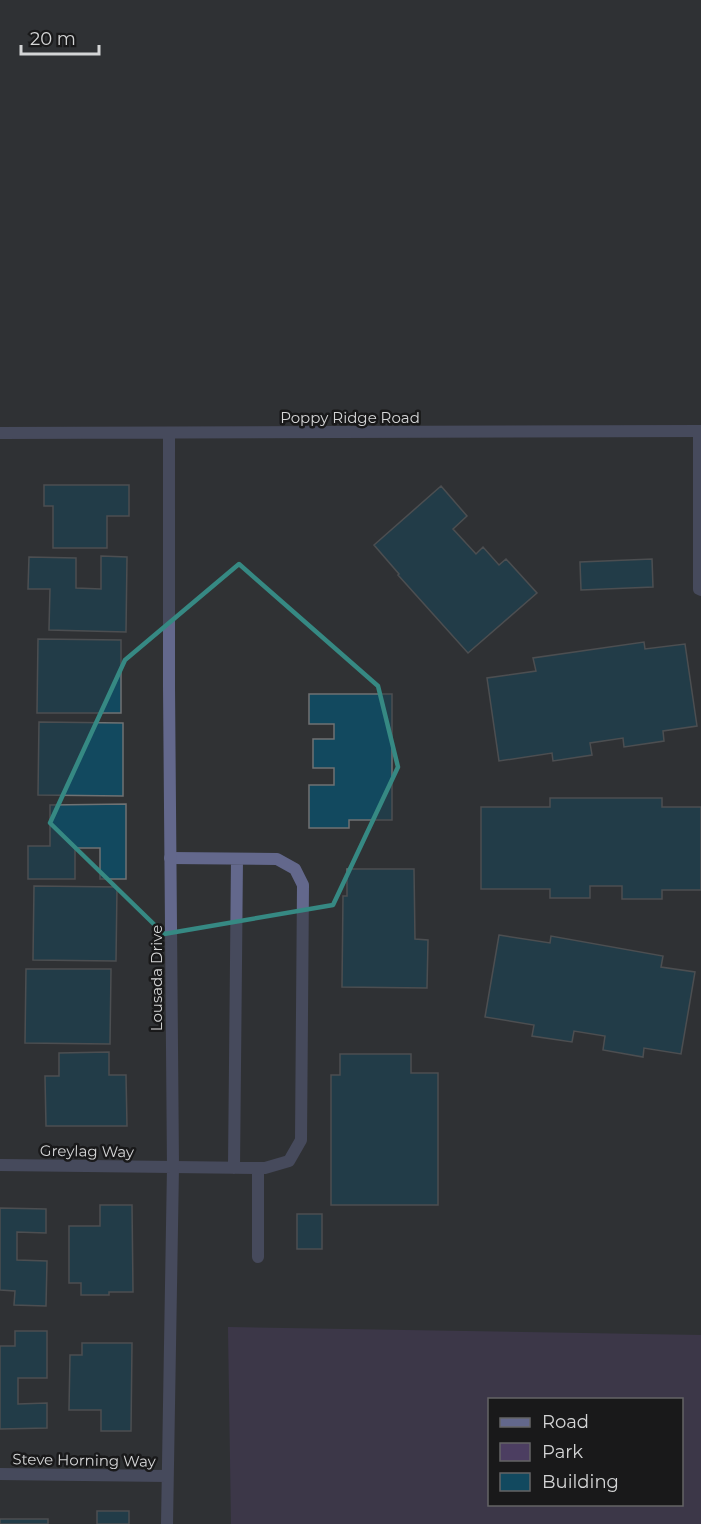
<svg xmlns="http://www.w3.org/2000/svg" width="701" height="1524" font-family="Montserrat,sans-serif">
  <style>
    .green { fill: #4c3e61; fill-rule: evenodd }
    .building { fill: #12495f; stroke: #6f7273; stroke-width: 1.5 }
    .lines { fill: none; stroke-linecap: round; stroke-linejoin: round }
    .service { stroke: #63688c; stroke-width: 12 }
    .minor { stroke: #63688c; stroke-width: 12 }
    .marked { fill: none; stroke: #368983; stroke-width: 4.5; stroke-linejoin: round }
    .labels { text-anchor: middle; dominant-baseline: central; stroke-width: 5; stroke-linejoin: round; paint-order: stroke }
    .street-label { font-size: 15px; fill: #d4d5d6; stroke: #19191a }
  </style>
  <rect width="100%" height="100%" fill="#303234"/>
  <path class="green" d="M228,1327l473,8v189h-470zM490,1400h192v104h-192z"/>
  <path class="building" d="M44,485h85v31h-22v32h-54v-42h-9z
    M441,486l26,30 -14,13 23,25 7,-7 16,18 7,-6 31,34 -69,60 -70,-78 1,-1 -25,-29z
    M101,556l26,1 -1,75 -77,-2 1,-41h-22l1,-32 47,1v30l25,1z
    M652,559l1,28 -72,3 -1,-28z
    M38,639l83,1v73h-84z
    M644,642l1,7 40,-5 12,82 -34,5 1,10 -40,6 -1,-9 -33,5 2,12 -39,6 -1,-8 -53,8 -12,-83 49,-7 -3,-13z
    M309,694h83v126h-43v8h-40v-43h25v-17h-21v-29h21v-15h-25z
    M39,722l84,1v73l-85,-1z
    M550,798h112v9h39v83h-39v9h-40v-13h-32v12h-40v-9h-69v-82h69z
    M126,804v75h-26v-31h-25v31h-47v-33h22v-41z
    M347,869h67l1,70 13,1 -1,48 -85,-1 1,-91h4z
    M34,886l83,1 -1,74 -83,-1z
    M499,935l51,8 1,-7 112,20 -2,11 34,5 -14,82 -37,-6 -1,9 -40,-7 2,-14 -31,-5 -2,11 -40,-6 2,-11 -49,-8z
    M26,969h85l-1,75 -85,-1z
    M109,1052v23h17l1,51h-81l-1,-50h14v-23z
    M340,1054h71v19h27v132h-107v-130h9z
    M100,1205h32l1,87h-24v3h-28v-12h-12v-57h31z
    M0,1208l46,1v24l-29,-1v28l30,1 -1,45 -32,-1 1,-14 -15,-1z
    M297,1214h25v35h-25z
    M15,1331h32v47h-29v26l29,-1v25l-47,1v-83h15z
    M82,1343h50l-1,88h-30v-21h-32l1,-55h12z
    M97,1511h32v13h-32z
    M0,1519h48v5h-48z"/>
  <g class="lines">
    <path class="service" d="M699,431v158l2,1
      M170,858l107,1 18,10 8,16 -2,255 -12,21 -24,7 -92,-1
      M234,1168l3,-309
      M258,1168v89"/>
    <path class="minor" d="M0,433l701,-2
      M0,1165l173,2
      M0,1474l167,2
      M167,1524l6,-357 -4,-480v-254"/>
  </g>
  <path d="M0 0H701V1524H0ZM239,564l139,122 20,81 -65,138 -169,29 -114,-111 75,-163z" fill="#303234" fill-opacity=".55" fill-rule="evenodd"/>
  <path class="marked" d="M239,564l139,122 20,81 -65,138 -169,29 -114,-111 75,-163z"/>
  <g class="labels">
    <g class="street-label">
      <text x="350" y="417">Poppy Ridge Road</text>
      <text transform="translate(156 978) rotate(-90)">Lousada Drive</text>
      <text transform="translate(87 1151) rotate(1)">Greylag Way</text>
      <text transform="translate(84 1460) rotate(1)">Steve Horning Way</text>
    </g>
  </g>
  <rect x="488" y="1398" width="195" height="108" fill="#19191a" stroke="#646465" stroke-width="1.5"/>
  <rect x="500" y="1418" width="30" height="9" fill="#63688c" stroke="#646465" stroke-width="1.5"/>
  <text x="542" y="1428" font-size="18" fill="#d4d5d6">Road</text>
  <rect x="500" y="1443" width="30" height="18" fill="#4c3e61" stroke="#646465" stroke-width="1.5"/>
  <text x="542" y="1458" font-size="18" fill="#d4d5d6">Park</text>
  <rect x="500" y="1473" width="30" height="18" fill="#12495f" stroke="#646465" stroke-width="1.5"/>
  <text x="542" y="1488" font-size="18" fill="#d4d5d6">Building</text>
  <path d="M21 45v9h78v-9" fill="none" stroke="#d4d5d6" stroke-width="3"/>
  <text x="30" y="45" font-size="18" fill="#d4d5d6" stroke="#19191a" stroke-width="4.5" paint-order="stroke">20 m</text>
</svg>
